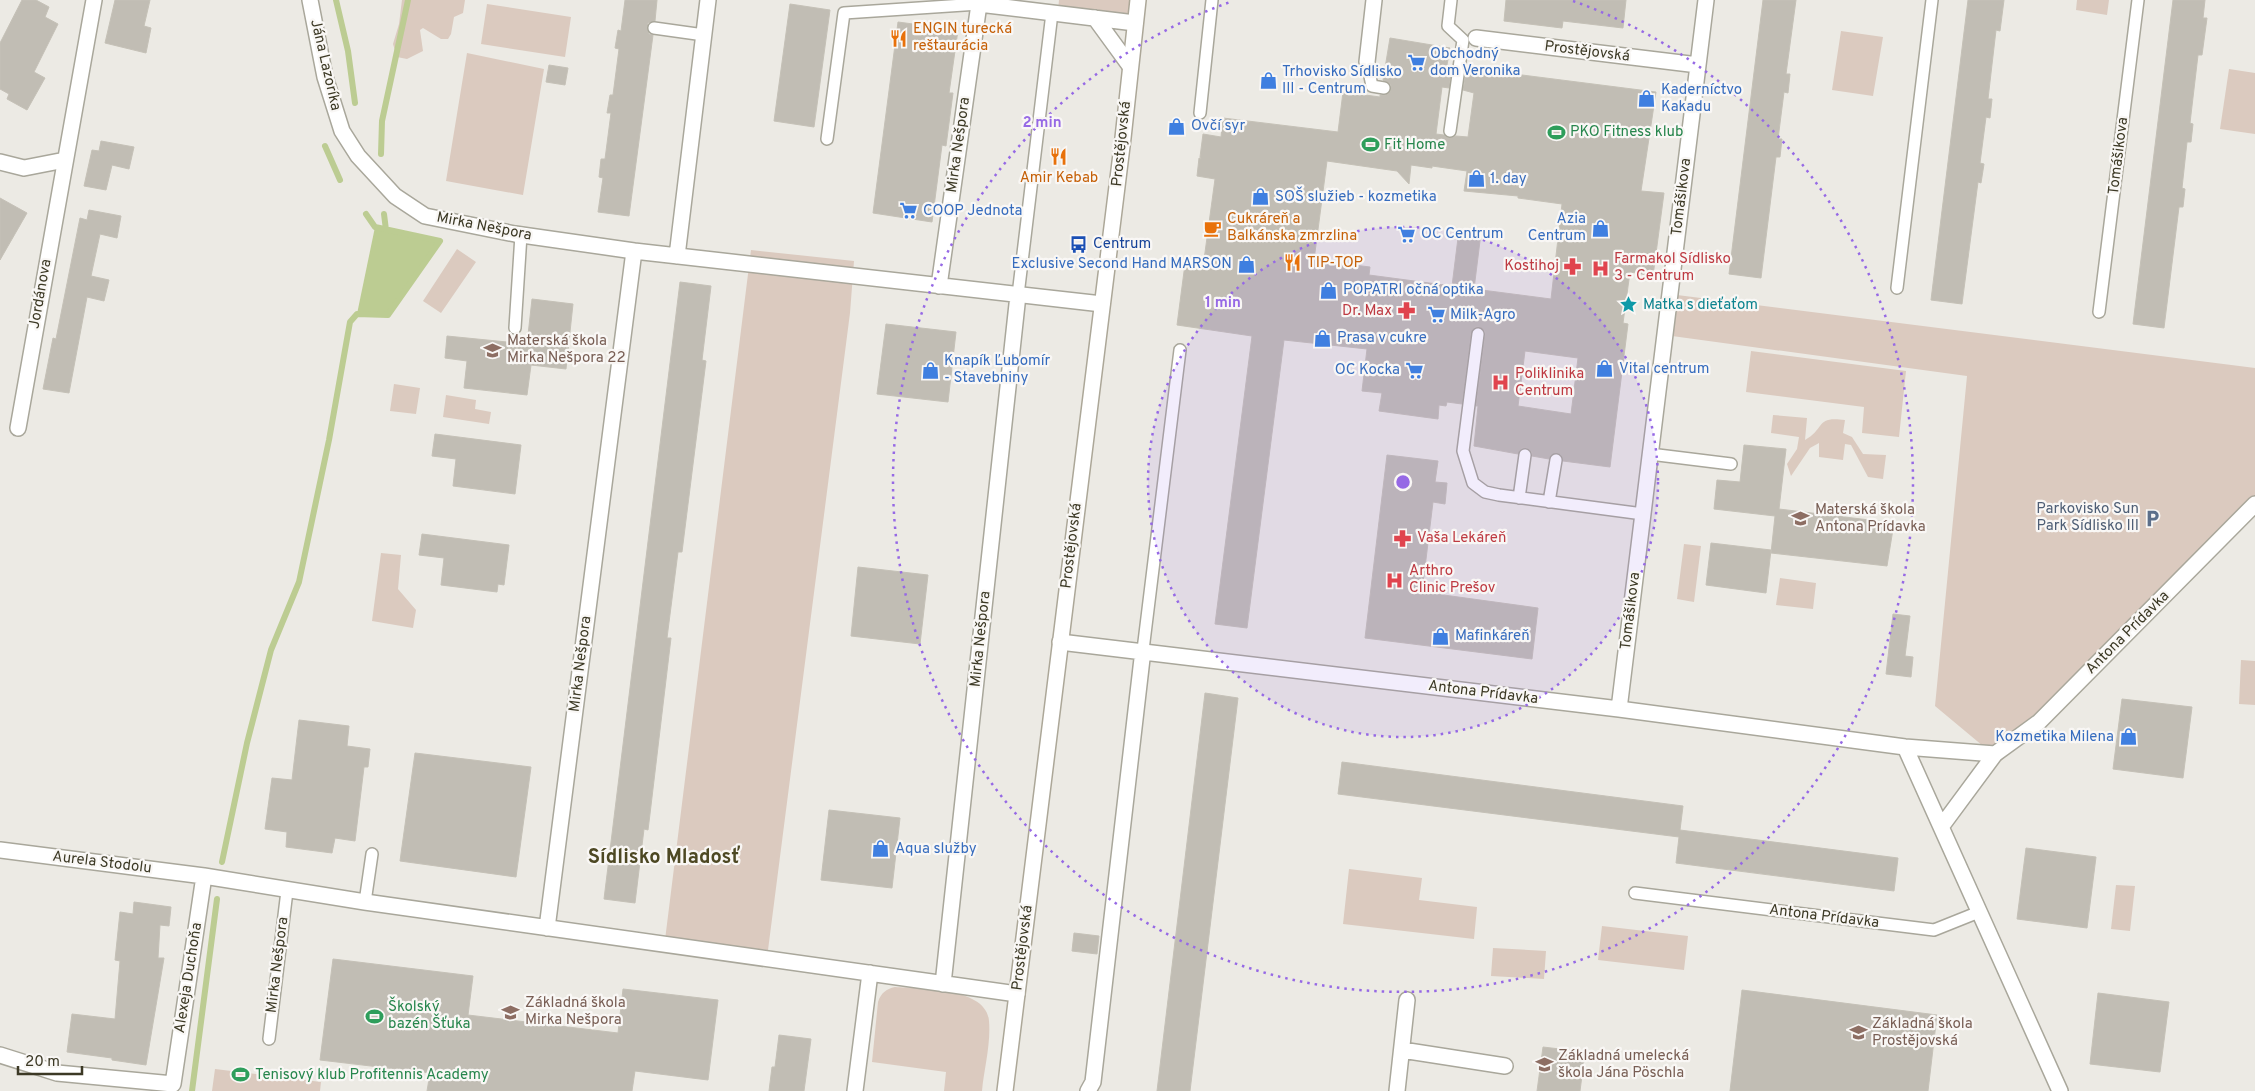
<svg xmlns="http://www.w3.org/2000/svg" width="2255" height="1091" font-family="Overpass,sans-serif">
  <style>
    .green { fill: #dbcabf }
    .water { fill: #bccc92 }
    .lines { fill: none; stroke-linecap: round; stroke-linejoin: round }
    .stream { stroke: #bccc92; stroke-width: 6 }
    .building { fill: #c1bdb4; stroke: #c5c1b7; fill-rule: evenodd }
    .lane-casing { stroke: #a9a79b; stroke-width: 14 }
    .street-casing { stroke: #a9a79b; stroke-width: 18 }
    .secondary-casing { stroke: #aca798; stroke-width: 18 }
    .lane { stroke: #fff; stroke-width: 11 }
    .street { stroke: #fff; stroke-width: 15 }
    .secondary { stroke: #fff; stroke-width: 15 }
    .ring { fill: none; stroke: #9669e5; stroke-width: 2.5; stroke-dasharray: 2.5 5 }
    .labels { text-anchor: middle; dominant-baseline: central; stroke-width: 4.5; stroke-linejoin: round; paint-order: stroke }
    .food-label { font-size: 15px; fill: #c56008; stroke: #f9f7f5; text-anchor: start }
    .street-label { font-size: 15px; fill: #3c3925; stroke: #f9f7f5 }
    .shop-label { font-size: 15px; fill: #366cbe; stroke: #f9f7f5; text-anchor: start }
    .leisure-label { font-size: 15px; fill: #27864d; stroke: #f9f7f5; text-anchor: start }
    .transit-label { font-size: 15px; fill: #164399; stroke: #f9f7f5; text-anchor: start }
    .health-label { font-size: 15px; fill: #be3a42; stroke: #f9f7f5; text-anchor: start }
    .culture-label { font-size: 15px; fill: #0d838f; stroke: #f9f7f5; text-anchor: start }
    .education-label { font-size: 15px; fill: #785e54; stroke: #f9f7f5; text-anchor: start }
    .service-label { font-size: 15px; fill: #4e5e75; stroke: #f9f7f5; text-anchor: end }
    .district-label { font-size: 20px; font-weight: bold; fill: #4d4823; stroke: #f9f7f5 }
    .centre { fill: #9669e5; stroke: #f9f7f5; stroke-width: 2.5 }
    .ring-label { font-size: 15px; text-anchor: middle; font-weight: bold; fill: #9669e5; stroke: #f9f7f5; stroke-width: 4.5; stroke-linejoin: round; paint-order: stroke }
  </style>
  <rect width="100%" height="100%" fill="#eceae4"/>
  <path class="green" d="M402,0h63l-2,13 -9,4 -3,17 -3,5h-7l-18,-11 -3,2 3,21 -16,8 -10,-2 -4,-13 6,-20z
    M1059,0h84l-2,16 -83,-5z
    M2077,0h32l-2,15 -31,-5z
    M487,4l84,13 -6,40 -84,-13z
    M1841,31l42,6 -10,59 -41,-6z
    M467,53l77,16 -21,126 -77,-14z
    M2229,69l26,4v61l-35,-5z
    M457,249l19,13 -35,51 -18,-12z
    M751,250l103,11 -4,52 -82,637 -103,-10z
    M1677,295l578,73v143l-254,250 -66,-55 32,-330 -295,-40z
    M1751,351l155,20 -7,66 -37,-4 2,-26 -118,-15z
    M394,384l26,4 -4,26 -26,-3z
    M446,395l30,5 -1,9 16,3 -2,12 -46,-7z
    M1773,415l34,3 -2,22c21,-12 10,-24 40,-20l-2,13 9,4 11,17 23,1 -3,24 -15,-2 -17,-32 -6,-1 -2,16 -24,-3v-14l-9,5 -19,28 -4,-12 10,-15 2,-12 -28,-4z
    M1684,544l17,2 -7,56 -17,-3z
    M381,553l20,2 -3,34 18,21 -3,18 -41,-7z
    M1780,578l36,5 -3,26 -37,-4z
    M2241,660l14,1v44l-16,-1z
    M1349,869l73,9 -3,22 58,7 -3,32 -131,-15z
    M2116,885l19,1 -5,45 -19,-2z
    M1602,926l86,10 -4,34 -86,-10z
    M1493,948l53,3 -2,28 -53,-3z
    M895,987c25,2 92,0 94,34 2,23 -5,48 -7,70h-38l2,-19 -74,-10 6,-60c3,-9 8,-13 17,-15z
    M215,1069l106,13 -1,9h-108z"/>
  <path class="water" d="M375,227l65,14 -52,74 -31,-1z"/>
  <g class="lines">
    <path class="stream" d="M336,0l12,51 7,52
      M325,146l15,34
      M381,154l1,-33 26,-121
      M384,214l2,16
      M222,862l25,-119 24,-93 28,-68 30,-142 21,-118 7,-8 31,1 52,-74 -65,-14 -9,-13
      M192,1091l25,-192"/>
  </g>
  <path class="building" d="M22,0h14l13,7 -4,10 13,7 -24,48 11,6 -18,32 -20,-11 2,-5 -9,-5v-46z
    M115,0h35l-6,26 7,2 -5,25 -41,-10z
    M625,0h32l-2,21 -7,2 -1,4 2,7 4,1 -24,181 -31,-4 5,-34 -4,-1 2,-18h4l6,-46h-4l3,-18h3l6,-46 -4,-1 3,-18 3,1z
    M1506,0h120l-3,28 -60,-7 -1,7 -58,-7z
    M1763,0h33l-10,74h4l-2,19 -4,-1 -6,47h4l-2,18h-4l-15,121 -32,-4z
    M1968,0h36l-4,31 -4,-1 -8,69h4l-2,19 -4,-1 -6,46 4,1 -3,19 -3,-1 -16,122 -31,-4z
    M2173,0h32l-2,18h4l-5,37h-4l-8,68 3,1 -2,18h-4l-5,46 3,1 -2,18h-4l-15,121 -31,-4z
    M790,4l40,6 -16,117 -40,-6z
    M898,22l60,8 -9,63h4l-7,53 -4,-1 -10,77 -59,-9z
    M1390,38l60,10 -3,17 5,1 -3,22 -7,-1 -6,47 8,1 4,3 8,-2 12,1 6,-44 -11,-3 4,-22 189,24 -15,99 23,2 -11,83 -23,-4 -7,51 5,1 -18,143 -47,-6 -2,-6 -4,-2 -6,2 -2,4 -17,-3v-4l-5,-4h-5l-4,6 -44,-8 4,-40h-2l9,-71v-4l-6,-4h-4l-4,6 -9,71 -15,-2 -1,4 -7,-1 -1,14 -59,-8 3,-18 -20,-2 5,-42 -83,-9 -37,288 -32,-4 37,-288 -75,-11 8,-61 18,3 12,-88 -18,-3 2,-18 2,1 -1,-2 3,-23 18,3 2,-19 115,14 5,-40 37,5v-2h6l4,-3 1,-7 -8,-5zM1327,161l70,10 12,13 2,-19 21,3v-2l35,5 -3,20 54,5v2l44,6 -11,95 -77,-10 7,-56 -22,-3 -7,56 -83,-11 1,-8 -56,-7zM1525,351l53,7 -7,56 -53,-8z
    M549,65l19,3 -3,17 -19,-3z
    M101,141l33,6 -5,22 -17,-4 -6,25 -22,-4 8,-36 7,1z
    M0,198l27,15 -27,47z
    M89,210l32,6 -4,22 -17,-4 -9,42 18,4 -5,21 -17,-4 -18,96 -26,-4 10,-51 3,1 24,-121 7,2z
    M680,282l31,4 -9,74 4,1 -24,191h-4l-11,86h4l-21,176 -2,16 -4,-1 -9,74 -31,-4z
    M532,299l41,5 -7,65 -35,-4 -4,30 -63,-7 3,-27 -22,-3 2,-22 80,8z
    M886,324l70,8 -8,70 -71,-8z
    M435,434l86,11 -6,49 -62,-8 3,-27 -24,-3z
    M1744,445l42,4 -7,60 115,14 -7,43 -116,-13 4,-37 -61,-7 3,-29 23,2z
    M1387,455l51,6 -3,21 12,1 -2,21 -12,-2 -11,90 116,16 -6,51 -167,-21z
    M422,534l87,11 -5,40 -6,-1 -1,8 -56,-7 3,-27 -25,-3z
    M1711,543l60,7 -5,43 -60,-8z
    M858,567l70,8 -8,69 -69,-8z
    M1893,614l17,2 -5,40 8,1 -2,20 -25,-3z
    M1205,693l33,5 -48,393h-33z
    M2122,699l70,8 -9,71 -70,-9z
    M299,720l50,6 -2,20 23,3 -2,18h-4l-9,74 -20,-3 -3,15 -46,-6 1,-15 -22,-3 7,-51 20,2z
    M415,753l116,14 -15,110 -116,-16z
    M1342,762l341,44 -3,24 218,28 -4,33 -218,-28 3,-26 -341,-43z
    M829,810l71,8 -8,70 -71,-8z
    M2026,848l70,9 -9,71 -70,-9z
    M134,902l37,5 -2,19 -9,-1 -2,33h6l-18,107 -34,-5v-2l-45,-6 5,-38 43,5 5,-58 -5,-1 5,-48 13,2z
    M1074,933l25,3 -2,18 -25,-3z
    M333,959l140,17 -5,39 150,18 5,-44 95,11 -10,80 -73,-9 -3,20h-205l3,-18 -110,-13z
    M1742,990l195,25 -9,76h-198z
    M2098,993l71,9 -9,70 -70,-8z
    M779,1035l32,4 -7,52h-35l3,-24h3z
    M1543,1047l42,5 -5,39h-43z"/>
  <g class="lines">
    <defs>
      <path id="lane" d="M654,28l50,7
        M1367,62l5,24 12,2
        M1200,113l12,-113
        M1450,131l13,-91 -15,-14 3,-26
        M827,139l17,-126 135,-9
        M1897,288l35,-288
        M1018,295l34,-282
        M2099,312l39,-312
        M515,328l6,-93
        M1478,334l-15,117 10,32 12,9 14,3 144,19
        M1650,454l81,10
        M1519,498l6,-43
        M1549,502l7,-42
        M1143,650l37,-300
        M1635,893l299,37 45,-18
        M365,902l7,-48
        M269,1039l18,-148"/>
      <path id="street" d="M310,0l15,77 17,54 16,25 37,40 30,20 90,18 119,17
        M1095,18l35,48
        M1476,38l222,27
        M1367,62l7,-62
        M0,162l24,6 41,-8
        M677,256l31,-256
        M939,286l40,-282 156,19
        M18,428l76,-428
        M1060,642l559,67 286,38 90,7 44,-32 216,-218
        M1619,709l87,-709
        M1905,747l155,344
        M1941,827l54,-73
        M0,850l204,26 161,26 652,92
        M547,928l87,-677 468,53
        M943,984l75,-689
        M1402,1050l103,16
        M0,1055l57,18 116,11 31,-208
        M855,1091l15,-118
        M1088,1091l5,-9 50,-432
        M1397,1091l10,-91"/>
      <path id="secondary" d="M1005,1091l118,-953 15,-138"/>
    </defs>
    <use href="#lane" class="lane-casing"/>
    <use href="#street" class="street-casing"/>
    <use href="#secondary" class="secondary-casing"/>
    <use href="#lane" class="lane"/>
    <use href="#street" class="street"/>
    <use href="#secondary" class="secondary"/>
  </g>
  <circle cx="1403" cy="482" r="255" fill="#9669e5" fill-opacity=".12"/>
  <g class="ring">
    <circle cx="1403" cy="482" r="255"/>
    <path d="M1573 1A510 510 0 1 1 1233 1"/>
  </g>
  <defs>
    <symbol id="restaurant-bare" viewBox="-9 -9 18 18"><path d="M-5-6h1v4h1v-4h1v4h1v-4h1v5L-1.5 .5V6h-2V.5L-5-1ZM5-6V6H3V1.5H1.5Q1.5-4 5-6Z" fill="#e8710a" stroke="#f9f7f5" stroke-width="2.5" paint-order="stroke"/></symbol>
    <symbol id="supermarket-bare" viewBox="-9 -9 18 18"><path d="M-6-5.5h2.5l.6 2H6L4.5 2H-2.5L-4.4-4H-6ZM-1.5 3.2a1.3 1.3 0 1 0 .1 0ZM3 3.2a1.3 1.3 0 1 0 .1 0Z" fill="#3f7fe0" stroke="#f9f7f5" stroke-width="2.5" paint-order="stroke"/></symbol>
    <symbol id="shop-bare" viewBox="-9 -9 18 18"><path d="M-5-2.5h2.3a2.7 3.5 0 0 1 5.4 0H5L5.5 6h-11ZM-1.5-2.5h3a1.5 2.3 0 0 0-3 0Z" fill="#3f7fe0" stroke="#f9f7f5" stroke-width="2.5" paint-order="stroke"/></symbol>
    <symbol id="stadium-bare" viewBox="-9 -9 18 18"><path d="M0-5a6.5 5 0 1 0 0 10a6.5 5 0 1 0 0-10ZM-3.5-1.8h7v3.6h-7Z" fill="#2e9e5b" stroke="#f9f7f5" stroke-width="2.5" paint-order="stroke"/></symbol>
    <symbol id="cafe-bare" viewBox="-9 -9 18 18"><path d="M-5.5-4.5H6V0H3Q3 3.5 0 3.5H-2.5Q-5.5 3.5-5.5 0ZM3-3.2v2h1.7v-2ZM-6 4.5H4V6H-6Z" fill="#e8710a" stroke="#f9f7f5" stroke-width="2.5" paint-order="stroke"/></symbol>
    <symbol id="bus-bare" viewBox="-9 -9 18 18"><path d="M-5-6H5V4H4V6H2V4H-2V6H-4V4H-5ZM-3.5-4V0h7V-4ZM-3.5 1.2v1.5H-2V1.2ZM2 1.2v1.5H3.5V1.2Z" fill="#1a4fb4" stroke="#f9f7f5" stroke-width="2.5" paint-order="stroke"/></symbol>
    <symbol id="pharmacy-bare" viewBox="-9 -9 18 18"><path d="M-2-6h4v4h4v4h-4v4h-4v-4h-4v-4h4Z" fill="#e0444e" stroke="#f9f7f5" stroke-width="2.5" paint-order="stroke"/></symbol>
    <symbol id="hospital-bare" viewBox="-9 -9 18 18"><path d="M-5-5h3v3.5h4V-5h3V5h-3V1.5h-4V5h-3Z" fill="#e0444e" stroke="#f9f7f5" stroke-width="2.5" paint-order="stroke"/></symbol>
    <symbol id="sight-bare" viewBox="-9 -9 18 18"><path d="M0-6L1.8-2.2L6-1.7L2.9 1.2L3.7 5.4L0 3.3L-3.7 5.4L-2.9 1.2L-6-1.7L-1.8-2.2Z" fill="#0f9aa8" stroke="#f9f7f5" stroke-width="2.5" paint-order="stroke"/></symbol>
    <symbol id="school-bare" viewBox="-9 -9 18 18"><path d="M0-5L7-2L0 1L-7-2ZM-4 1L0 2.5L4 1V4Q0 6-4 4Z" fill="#8d6e63" stroke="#f9f7f5" stroke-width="2.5" paint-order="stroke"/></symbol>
    <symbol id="parking-bare" viewBox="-9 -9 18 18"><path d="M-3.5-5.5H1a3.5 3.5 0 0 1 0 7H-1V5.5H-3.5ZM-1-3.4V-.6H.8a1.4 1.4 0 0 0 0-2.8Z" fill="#5c6f8a" stroke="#f9f7f5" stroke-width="2.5" paint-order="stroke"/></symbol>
  </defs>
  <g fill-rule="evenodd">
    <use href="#restaurant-bare" x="886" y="26" width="25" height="25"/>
    <use href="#supermarket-bare" x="1404" y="50" width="25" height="25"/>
    <use href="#shop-bare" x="1256" y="68" width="25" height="25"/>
    <use href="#shop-bare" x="1634" y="86" width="25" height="25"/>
    <use href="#shop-bare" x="1164" y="114" width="25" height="25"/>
    <use href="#stadium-bare" x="1544" y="120" width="25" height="25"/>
    <use href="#stadium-bare" x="1358" y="132" width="25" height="25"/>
    <use href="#restaurant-bare" x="1046" y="144" width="25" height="25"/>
    <use href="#shop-bare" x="1464" y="166" width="25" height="25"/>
    <use href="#shop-bare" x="1248" y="184" width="25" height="25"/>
    <use href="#supermarket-bare" x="896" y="198" width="25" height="25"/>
    <use href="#cafe-bare" x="1200" y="216" width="25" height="25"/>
    <use href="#shop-bare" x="1588" y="216" width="25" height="25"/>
    <use href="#supermarket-bare" x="1394" y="222" width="25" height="25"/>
    <use href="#bus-bare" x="1066" y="232" width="25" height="25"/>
    <use href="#restaurant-bare" x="1280" y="250" width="25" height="25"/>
    <use href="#shop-bare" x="1234" y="252" width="25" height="25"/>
    <use href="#pharmacy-bare" x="1560" y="254" width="25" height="25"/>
    <use href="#hospital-bare" x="1588" y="256" width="25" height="25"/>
    <use href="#shop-bare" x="1316" y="278" width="25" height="25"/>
    <use href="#sight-bare" x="1616" y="292" width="25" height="25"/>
    <use href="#pharmacy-bare" x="1394" y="298" width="25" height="25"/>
    <use href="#supermarket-bare" x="1424" y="302" width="25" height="25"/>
    <use href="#shop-bare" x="1310" y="326" width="25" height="25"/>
    <use href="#school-bare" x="480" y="338" width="25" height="25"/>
    <use href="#shop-bare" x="1592" y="356" width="25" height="25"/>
    <use href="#shop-bare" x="918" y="358" width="25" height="25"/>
    <use href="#supermarket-bare" x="1402" y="358" width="25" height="25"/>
    <use href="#hospital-bare" x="1488" y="370" width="25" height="25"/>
    <use href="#parking-bare" x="2140" y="506" width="25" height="25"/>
    <use href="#school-bare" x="1788" y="506" width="25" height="25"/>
    <use href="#pharmacy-bare" x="1390" y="526" width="25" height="25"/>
    <use href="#hospital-bare" x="1382" y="568" width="25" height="25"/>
    <use href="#shop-bare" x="1428" y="624" width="25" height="25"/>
    <use href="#shop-bare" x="2116" y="724" width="25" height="25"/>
    <use href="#shop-bare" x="868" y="836" width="25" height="25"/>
    <use href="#school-bare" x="498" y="1000" width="25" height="25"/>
    <use href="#stadium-bare" x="362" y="1004" width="25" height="25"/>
    <use href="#school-bare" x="1846" y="1020" width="25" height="25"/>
    <use href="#school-bare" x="1532" y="1052" width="25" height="25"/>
    <use href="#stadium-bare" x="228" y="1062" width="25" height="25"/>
  </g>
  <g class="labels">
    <g class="food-label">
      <text x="913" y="29">ENGIN turecká<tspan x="913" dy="17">reštaurácia</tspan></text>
      <text x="1059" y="178" text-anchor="middle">Amir Kebab</text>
      <text x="1227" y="219">Cukráreň a<tspan x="1227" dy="17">Balkánska zmrzlina</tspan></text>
      <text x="1307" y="263">TIP-TOP</text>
    </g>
    <g class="street-label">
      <text transform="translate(1587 52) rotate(7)">Prostějovská</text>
      <text transform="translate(325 65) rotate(77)">Jána Lazoríka</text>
      <text transform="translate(1122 144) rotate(-84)">Prostějovská</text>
      <text transform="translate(959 145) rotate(-82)">Mirka Nešpora</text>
      <text transform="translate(2119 156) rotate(-83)">Tomášikova</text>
      <text transform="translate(1682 197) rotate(-83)">Tomášikova</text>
      <text transform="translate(484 227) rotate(11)">Mirka Nešpora</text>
      <text transform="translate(41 294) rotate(-80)">Jordánova</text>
      <text transform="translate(1072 546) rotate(-83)">Prostějovská</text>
      <text transform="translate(1631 611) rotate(-83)">Tomášikova</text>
      <text transform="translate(2128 633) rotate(-45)">Antona Prídavka</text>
      <text transform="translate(981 639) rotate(-84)">Mirka Nešpora</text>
      <text transform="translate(581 664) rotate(-83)">Mirka Nešpora</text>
      <text transform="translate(1483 693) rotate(7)">Antona Prídavka</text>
      <text transform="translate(102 863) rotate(7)">Aurela Stodolu</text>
      <text transform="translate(1824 917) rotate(7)">Antona Prídavka</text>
      <text transform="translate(1023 948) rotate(-83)">Prostějovská</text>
      <text transform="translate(278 965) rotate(-83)">Mirka Nešpora</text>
      <text transform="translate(189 978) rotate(-81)">Alexeja Duchoňa</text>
    </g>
    <g class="shop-label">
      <text x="1430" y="54">Obchodný<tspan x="1430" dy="17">dom Veronika</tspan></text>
      <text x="1282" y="72">Trhovisko Sídlisko<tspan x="1282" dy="17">III - Centrum</tspan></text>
      <text x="1661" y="90">Kaderníctvo<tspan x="1661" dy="17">Kakadu</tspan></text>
      <text x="1191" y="126">Ovčí syr</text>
      <text x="1490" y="179">1. day</text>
      <text x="1275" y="197">SOŠ služieb - kozmetika</text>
      <text x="923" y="211">COOP Jednota</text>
      <text x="1586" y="219" text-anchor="end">Azia<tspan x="1586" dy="17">Centrum</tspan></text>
      <text x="1421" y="234">OC Centrum</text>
      <text x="1232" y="264" text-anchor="end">Exclusive Second Hand MARSON</text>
      <text x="1343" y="290">POPATRI očná optika</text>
      <text x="1450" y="315">Milk-Agro</text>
      <text x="1337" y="338">Prasa v cukre</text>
      <text x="944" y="361">Knapík Ľubomír<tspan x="944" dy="17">- Stavebniny</tspan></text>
      <text x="1619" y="369">Vital centrum</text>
      <text x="1400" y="370" text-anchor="end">OC Kocka</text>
      <text x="1455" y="636">Mafinkáreň</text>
      <text x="2114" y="737" text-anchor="end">Kozmetika Milena</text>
      <text x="895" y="849">Aqua služby</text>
    </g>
    <g class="leisure-label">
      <text x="1570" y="132">PKO Fitness klub</text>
      <text x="1384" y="145">Fit Home</text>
      <text x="388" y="1007">Školský<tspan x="388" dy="17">bazén Šťuka</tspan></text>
      <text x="255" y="1075">Tenisový klub Profitennis Academy</text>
    </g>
    <g class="transit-label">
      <text x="1093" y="244">Centrum</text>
    </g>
    <g class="health-label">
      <text x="1614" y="259">Farmakol Sídlisko<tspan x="1614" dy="17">3 - Centrum</tspan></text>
      <text x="1559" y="266" text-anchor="end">Kostihoj</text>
      <text x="1392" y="311" text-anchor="end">Dr. Max</text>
      <text x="1515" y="374">Poliklinika<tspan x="1515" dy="17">Centrum</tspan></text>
      <text x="1417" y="538">Vaša Lekáreň</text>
      <text x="1409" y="571">Arthro<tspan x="1409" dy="17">Clinic Prešov</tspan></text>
    </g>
    <g class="culture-label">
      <text x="1643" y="305">Matka s dieťaťom</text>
    </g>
    <g class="education-label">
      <text x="507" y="341">Materská škola<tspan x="507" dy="17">Mirka Nešpora 22</tspan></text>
      <text x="1815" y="510">Materská škola<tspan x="1815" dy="17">Antona Prídavka</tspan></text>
      <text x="525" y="1003">Základná škola<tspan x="525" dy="17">Mirka Nešpora</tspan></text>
      <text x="1872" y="1024">Základná škola<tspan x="1872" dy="17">Prostějovská</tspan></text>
      <text x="1558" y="1056">Základná umelecká<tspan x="1558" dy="17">škola Jána Pöschla</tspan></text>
    </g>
    <g class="service-label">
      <text x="2139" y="509">Parkovisko Sun<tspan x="2139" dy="17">Park Sídlisko III</tspan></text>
    </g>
    <g class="district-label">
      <text x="664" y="858">Sídlisko Mladosť</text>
    </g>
  </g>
  <circle cx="1403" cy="482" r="8" class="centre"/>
  <g class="ring-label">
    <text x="1042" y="127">2 min</text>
    <text x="1223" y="307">1 min</text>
  </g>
  <path d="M18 1066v8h64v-8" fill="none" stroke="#3c3925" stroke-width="2.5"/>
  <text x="25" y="1066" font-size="15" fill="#3c3925" stroke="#f9f7f5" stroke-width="4" paint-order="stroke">20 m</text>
</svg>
